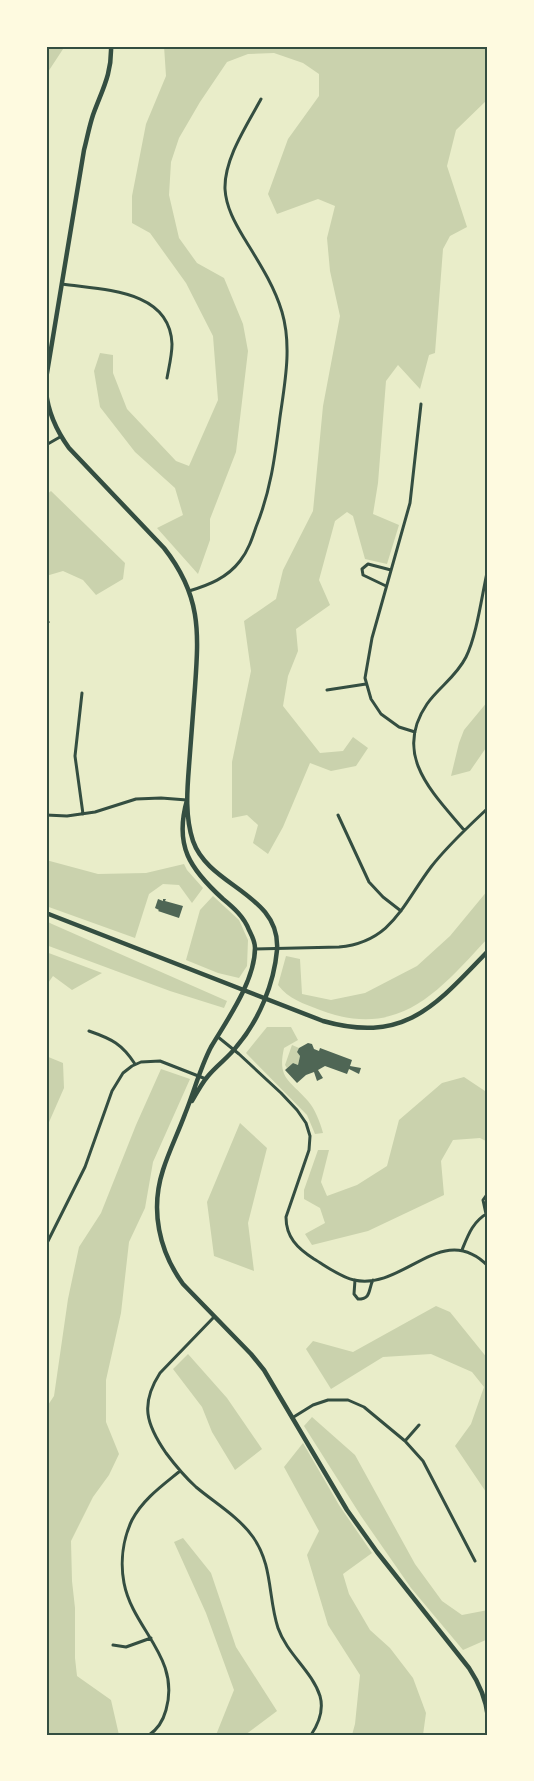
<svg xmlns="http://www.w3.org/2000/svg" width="534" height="1781" font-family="'Exo 2',sans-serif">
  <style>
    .green { fill: #cad2ad }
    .building { fill: #4f6655 }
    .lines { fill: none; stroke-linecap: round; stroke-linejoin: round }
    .minor { stroke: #344e41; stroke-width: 3 }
    .tertiary { stroke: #344e41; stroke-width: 4.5 }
    .neatline { fill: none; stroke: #344e41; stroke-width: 2 }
  </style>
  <rect width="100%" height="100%" fill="#e9edc9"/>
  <path class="green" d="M46,46h19l-19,29z
    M164,46h324v53l-32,31 -9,36 20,61 -17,9 -7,13 -8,104 -6,2 -9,34 -22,-24 -12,16 -8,102 -5,31 26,11 -12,39 -22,-5 -12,-43 -6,-4 -12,9 -16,59 11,25 -34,24 2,22 -10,25 -5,30 37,47 23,-2 10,-14 15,11 -12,18 -25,5 -21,-8 -27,64 -15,27 -15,-11 5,-18 -11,-10 -15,3v-56l19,-91 -7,-50 32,-22 7,-29 30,-59 10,-105 17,-90 -10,-45 -3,-33 8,-32 -17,-7 -41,15 -9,-20 20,-55 31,-43v-22l-16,-11 -29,-10 -26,1 -21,8 -27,40 -21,36 -8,24 -2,33 10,43 18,25 27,15 19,46 5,27 -12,101 -26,67v21l-12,34 -41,-46 26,-13 -8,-27 -40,-36 -35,-45 -6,-36 6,-18 13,2v18l14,36 49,52 13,5 29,-66 -5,-64 -27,-53 -36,-50 -18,-10v-27l14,-72 20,-48z
    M51,491l74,72 -2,16 -27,16 -13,-15 -20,-9 -17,5v-81z
    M488,701v44l-18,26 -19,5 8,-33 5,-13z
    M46,860l52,14 48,-1 38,-9 3,6 16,18 -11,15 -13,-18 -16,-1 -14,10 -14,44 -89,-32z
    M488,890v48c-50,54 -89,102 -168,72 -15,-6 -32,-11 -42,-25l8,-29 14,3 2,35 29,6 34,-7 52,-27 33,-30z
    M213,896l26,24 9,20 -1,26 -8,12 -21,-5 -32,-13 14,-50z
    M46,921l6,3 175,77 -3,7 -54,-17 -124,-46z
    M46,952l56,21 -30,17 -19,-14 -7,10z
    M267,1027h24l7,13 -14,8c-7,31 6,32 24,53 7,8 12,21 15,32l-8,1 -8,-19 -61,-62z
    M292,1045l7,3 -2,4 3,4 -2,9 -5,-2 -6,5 -2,-3z
    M46,1056l17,7 1,25 -18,41z
    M161,1069l29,10 -37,83 -8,46 -16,34 -8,71 -15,67v42l13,32 -10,21 -16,22 -22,44 1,40 3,27v50l2,18 34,24 8,35h-73v-327l8,-12 14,-97 11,-52 22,-34 35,-88z
    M464,1077l24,16v49l-8,-4 -27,2 -12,21 3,34 -76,36 -56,14 -7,-11 20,-11 -5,-15 -16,-9v-9l14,-40h11l-8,32 6,14 30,-11 30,-19 12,-46 43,-37z
    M240,1123l27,25 -19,75 6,48 -40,-15 -7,-54z
    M436,1306l14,6 38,47v136l-33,-49 16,-22 13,-37 -12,-15 -41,-18 -48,3 -52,32 -25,-40 7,-8 40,11z
    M188,1354l39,44 35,51 -27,21 -23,-38 -10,-25 -29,-38z
    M312,1417l43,38 60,109 27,37 20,14 26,-5v29l-25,11 -52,-62 -50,-72 -57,-90z
    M303,1443l36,62 33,48 -29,21 6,20 21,36 20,18 23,30 13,35 -3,22h-71l3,-11 5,-49 -32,-50 -21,-70 12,-24 -35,-64z
    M183,1538l28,35 25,74 41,64 -32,24h-29l18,-45 -28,-77 -32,-71z"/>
  <path class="building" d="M158,899l5,2v-2h3l-1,2 18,5 -4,12 -21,-7 1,-1 -4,-2z
    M308,1043l4,1 2,5 5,2 1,-3 32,12 -2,6 11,2 -2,6 -10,-5 -2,5 -22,-8 -7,4 5,8 -6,3 -3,-9 -8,3 -9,8 -12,-13 8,-7 5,2 2,-9 -3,-4 2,-4z"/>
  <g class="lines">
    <path class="minor" d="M62,284c40,6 108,5 110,60 0,11 -3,23 -5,34
      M46,445l14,-8
      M386,586l-23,-11 -1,-6 6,-5 23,6
      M189,591c20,-6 38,-13 51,-30 8,-10 12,-22 16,-34 15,-37 19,-71 24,-110 5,-35 12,-71 2,-105 -8,-27 -24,-51 -38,-74 -9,-15 -18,-31 -19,-49 -1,-30 22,-64 36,-90
      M46,623l2,-1
      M327,690l39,-6
      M82,693l-7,63 8,58
      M415,732l-16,-5 -18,-13 -10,-15 -6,-21 7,-40 38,-135 11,-99
      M46,815l21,1 28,-4 41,-13 25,-1 26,2
      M338,815l31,67 14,15 18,14
      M464,830c-31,-37 -72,-75 -37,-126 12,-17 29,-27 39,-47 11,-22 16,-63 22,-89
      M255,949l84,-2c53,-5 64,-43 92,-80 17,-22 37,-40 57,-59
      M89,1031c23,8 33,13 46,33
      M218,1037l21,17 42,39 16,17 9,13 4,13 -1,14 -23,67c0,20 11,31 28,42 12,7 26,18 40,21 50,11 88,-61 134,-14
      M486,1214l-3,-14 5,-7
      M46,1245l39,-78 27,-76 11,-18 9,-7 9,-4 19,-1 46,18
      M462,1250c6,-15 11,-29 26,-37
      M355,1280l-1,14 4,5c14,0 10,-10 15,-19
      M214,1317l-54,56c-20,31 -14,51 6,80 9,12 19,24 30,34 19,16 43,30 57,50 20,28 15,61 25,91 9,26 34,43 42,68 4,14 -1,27 -9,39
      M292,1418l21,-13 15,-5h20l16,7 6,5 35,29 18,20 52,100
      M405,1441l14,-16
      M113,1645l13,2 25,-9
      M149,1735c9,-6 14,-14 17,-25 15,-53 -33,-80 -42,-127 -4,-21 -1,-44 8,-63 11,-21 31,-35 48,-49"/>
    <path class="tertiary" d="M46,379l38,-229c3,-11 5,-23 9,-35 9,-25 19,-41 18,-69
      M46,391c2,22 10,39 23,57l95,100c37,47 35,83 31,139 -2,26 -4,53 -6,79 -2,25 -4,51 4,75 16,46 88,53 84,109 -3,34 -18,70 -40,96 -8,11 -20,19 -29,30 -6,7 -11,16 -16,25
      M187,800c-13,46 3,69 36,99 11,9 21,18 26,31 3,6 6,11 6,18 0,33 -28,72 -44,99 -11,21 -17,45 -26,67 -7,19 -16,37 -22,56 -13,40 -4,81 20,114l68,70 13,16 83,140 30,42 92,116c10,15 17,31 19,49
      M46,913l277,108c82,23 112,-15 165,-70"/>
  </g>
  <rect width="534" height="1781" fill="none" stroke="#fefae0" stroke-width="95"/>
  <rect x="48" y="48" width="438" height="1686" class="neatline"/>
</svg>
